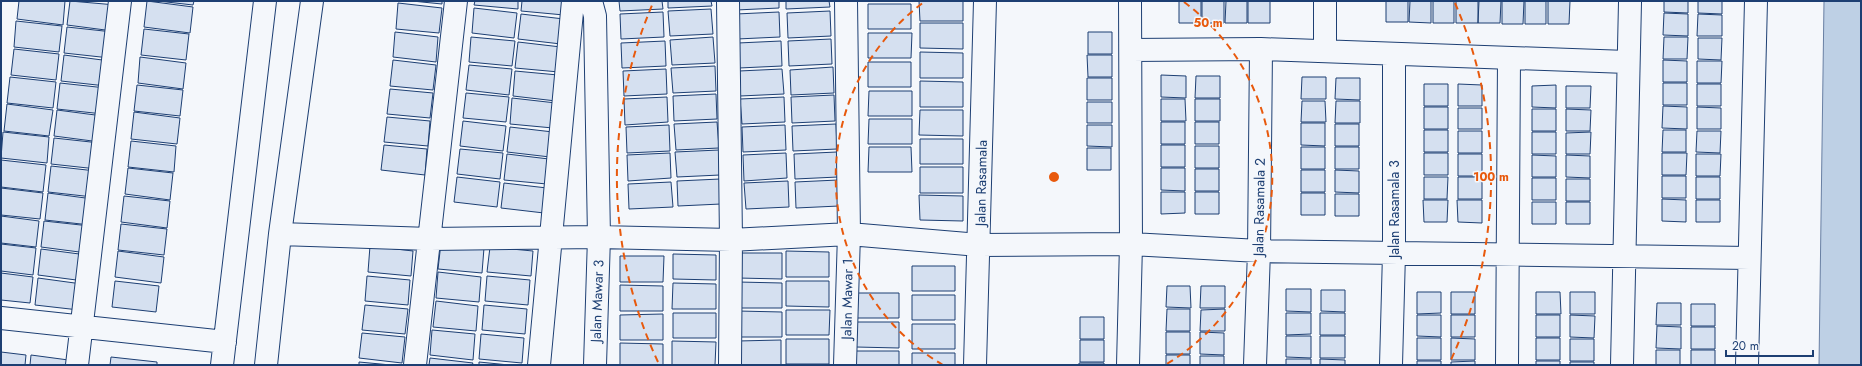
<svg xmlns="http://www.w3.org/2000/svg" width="1862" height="366" font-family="Jost,sans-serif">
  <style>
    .water { fill: #bed0e5; stroke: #687fa3 }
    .building { fill: #d5e0f0; stroke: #1d3f73 }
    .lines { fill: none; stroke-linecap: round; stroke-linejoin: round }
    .minor-casing { stroke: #1d3f73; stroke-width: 24 }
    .minor { stroke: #f4f7fb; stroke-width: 22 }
    .ring { fill: none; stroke: #e8590c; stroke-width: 2; stroke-dasharray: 7 5 }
    .labels { text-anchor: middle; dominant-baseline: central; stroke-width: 3; stroke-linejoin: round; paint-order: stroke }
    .street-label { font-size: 14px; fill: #1d3f73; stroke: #f4f7fb }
    .centre { fill: #e8590c; stroke: #f4f7fb; stroke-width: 2 }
    .ring-label { font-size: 12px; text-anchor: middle; font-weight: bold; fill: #e8590c; stroke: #f4f7fb; stroke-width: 3; stroke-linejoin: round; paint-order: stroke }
  </style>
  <rect width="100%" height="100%" fill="#f4f7fb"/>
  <path class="water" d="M1824,1h37v364h-42z"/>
  <path class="building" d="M19,1h46l-2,24 -46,-6z
    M70,1l46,4 -3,26 -46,-6z
    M147,1l46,6 -3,26 -46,-6z
    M158,1h36l-1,4z
    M412,1h30v3z
    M475,1h43v8l-44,-4z
    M522,1h44l-2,14 -43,-4z
    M619,1h43l1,8 -43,2z
    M668,1h43l1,5 -44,2z
    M735,1h44v7l-43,2z
    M786,1h43l1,6 -44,2z
    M919,1h44v20h-43z
    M1179,1h22v22h-22z
    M1202,1h22v22h-22z
    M1226,1h21v22h-22z
    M1248,1h22v22h-22z
    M1386,1h22v21h-22z
    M1410,1h21v22l-22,-1z
    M1433,1h21v22h-21z
    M1456,1h22v22h-22z
    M1479,1h22l-1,22h-22z
    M1502,1h22l-1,23h-21z
    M1525,1h21v23h-21z
    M1548,1h22l-1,23h-21z
    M1664,1h24v12l-24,-1z
    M1698,1h24v13l-24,-1z
    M398,3l44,5 -3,25 -43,-4z
    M868,4h43v25h-43z
    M474,8l43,5 -3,25 -42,-5z
    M711,9l2,25 -43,2 -2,-25z
    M830,11l1,25 -43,2 -1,-25z
    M663,12l1,25 -43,2 -1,-25z
    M779,12l1,25 -43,2 -1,-25z
    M1664,13l24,1v22l-25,-1z
    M521,14l43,5 -3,25 -43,-5z
    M1698,14l24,1v21h-25z
    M16,21l46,5 -3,26 -45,-5z
    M920,23h43v26l-43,-1z
    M67,27l46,5 -3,26 -46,-5z
    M144,29l45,5 -3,26 -45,-5z
    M395,32l43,5 -2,25 -43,-5z
    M1088,32h24v22h-24z
    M868,33h44l-1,25h-43z
    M471,37l44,4 -3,25 -43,-4z
    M713,37l2,26 -43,2 -2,-25z
    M1664,37h24l-1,22h-24z
    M1698,38h24l-1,22 -23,-1z
    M831,39l1,25 -43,2 -1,-25z
    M665,41l1,25 -44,2 -1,-25z
    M781,41l1,25 -43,2 -1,-25z
    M518,42l43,5 -2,25 -44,-4z
    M14,49l45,5 -3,26 -45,-5z
    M920,52l43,1v25h-43z
    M64,55l46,6 -4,25 -45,-5z
    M1087,55h25v22h-24z
    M140,57l46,6 -3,26 -45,-6z
    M393,60l43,5 -3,25 -43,-4z
    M1663,60l24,1v21h-24z
    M1697,61h25l-1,22h-24z
    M868,62h43v25h-43z
    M469,65l43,4 -3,26 -43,-5z
    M715,66l1,25 -43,2 -2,-25z
    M833,67l1,26 -43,2 -1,-25z
    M666,69l1,25 -43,2 -1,-25z
    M782,69l2,25 -44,2 -1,-25z
    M515,71l43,4 -2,26 -43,-5z
    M1161,75l25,1v22l-25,-1z
    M1196,76h24v22h-25z
    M10,77l46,5 -3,26 -46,-5z
    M1302,77h24v22h-25z
    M1087,78h25v22h-25z
    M1336,78h24v22l-25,-1z
    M920,81l43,1v25h-43z
    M60,83l46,5 -3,26 -46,-5z
    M1663,83h24v22h-24z
    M1424,84h24v22h-24z
    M1458,84l24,1v21h-24z
    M1697,84h24v22h-24z
    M137,85l46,5 -3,26 -46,-5z
    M1556,85v23l-24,-1v-21z
    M1566,86h25l-1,22h-24z
    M390,89l43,4 -3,25 -43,-4z
    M869,91h43v25h-44z
    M466,93l43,4 -3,25 -43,-4z
    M716,94l1,25 -43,2 -1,-25z
    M834,95l1,26 -43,2 -1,-26z
    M667,97l1,25 -43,3 -1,-26z
    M784,97l1,25 -43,2 -2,-25z
    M512,98l44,5 -3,25 -43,-4z
    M1161,99h24l1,22h-25z
    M1195,99h25v22h-25z
    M1302,101h23l1,21h-25z
    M1336,101h24v22h-25z
    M1087,102h25v21h-25z
    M7,104l46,6 -4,26 -45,-5z
    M1663,106l24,1v22l-25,-1z
    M1424,107h24v22h-24z
    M1697,107l24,1v21h-24z
    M1458,108h24v21h-24z
    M1532,109h24v22h-24z
    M1566,109l25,1 -1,21h-24z
    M57,110l46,6 -3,26 -46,-6z
    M920,110h43v26l-44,-1z
    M134,112l46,6 -3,26 -46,-5z
    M387,117l43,4 -2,25 -44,-4z
    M869,119h43v25h-44z
    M463,121l43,5 -3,25 -43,-5z
    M717,122l2,26 -43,2 -2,-26z
    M1161,122h24v22h-24z
    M1195,122h24v22h-24z
    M1301,123h24v23l-24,-1z
    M836,124l1,25 -44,2 -1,-25z
    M1335,124h24v22h-24z
    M669,125l1,26 -43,2 -1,-26z
    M785,125l1,25 -43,2 -1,-25z
    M1087,125h25v22l-25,-1z
    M510,127l43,5 -3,25 -43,-5z
    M1424,130h24v22h-24z
    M1663,130h23v22h-24z
    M1458,131h24v22h-24z
    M1697,131h24l-1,22 -24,-1z
    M3,132l46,5 -2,26 -46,-5z
    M1532,132h24v22h-24z
    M1591,132l-1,22h-24v-21z
    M54,138l46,5 -3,26 -46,-5z
    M920,139h43v25h-43z
    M131,141l45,5 -2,26 -46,-5z
    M384,145l43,4 -2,26 -44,-5z
    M1161,145h24v22h-24z
    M1195,146h24v22h-24z
    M869,147h42l1,25h-44z
    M1301,147h24v22h-24z
    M1335,147h24v22h-24z
    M1087,148h24v22h-24z
    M460,149l43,4 -3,26 -43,-5z
    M719,150l1,25 -43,2 -2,-25z
    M837,152l1,25 -43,2 -1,-25z
    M670,153l1,25 -43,3 -1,-26z
    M786,153l1,25 -43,3 -1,-26z
    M1424,153h24v22h-24z
    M1662,153h25l-1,22h-24z
    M507,154l42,5 -2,25 -43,-4z
    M1458,154h24v22h-24z
    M1696,154h25l-1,22h-24z
    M1532,155l24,1v21h-24z
    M1566,155l24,1v22l-24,-1z
    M1,160l45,5 -3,27 -42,-5z
    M51,166l45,5 -3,26 -45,-5z
    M920,167h43v26h-43z
    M128,168l45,5 -3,27 -45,-6z
    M1161,168h24v23l-24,-1z
    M1195,169h24v22h-24z
    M1301,170h24v22h-24z
    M1335,170l24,1v22l-24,-1z
    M1662,176h24v22h-24z
    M457,177l43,5 -3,25 -43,-5z
    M1424,177h24l-1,22h-23z
    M1458,177h24v22h-24z
    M1696,177h24v22h-24z
    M1532,178h24v22h-24z
    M720,179l1,25 -43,2 -1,-25z
    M1566,179h24v22h-24z
    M838,180l1,26 -43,2 -1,-26z
    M788,181l1,26 -43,2 -2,-26z
    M671,182l2,25 -44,2 -1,-25z
    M504,183l43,5 -3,25 -43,-5z
    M1,188l42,5 -3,26 -39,-4z
    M1161,192h24v21l-24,1z
    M1195,192h24v22h-24z
    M48,193l45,6 -3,26 -45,-5z
    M1301,193h24v22h-24z
    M1335,194h24v22h-24z
    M919,195l44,1v25l-43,-1z
    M124,196l46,5 -3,27 -46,-6z
    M1662,199l24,1v22l-24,-1z
    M1423,200h25l-1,22h-23z
    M1457,200h25v23l-24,-1z
    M1696,200h24v22h-24z
    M1532,202h24v22h-24z
    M1566,202h24v22h-24z
    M1,216l38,5 -3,26 -35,-4z
    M44,221l46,5 -3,27 -46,-6z
    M121,224l46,5 -3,26 -46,-5z
    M441,243l43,5 -2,25 -44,-4z
    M1,244l35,4 -3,27 -32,-4z
    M370,246l43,5 -2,25 -43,-4z
    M490,247l43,4 -2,25 -44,-4z
    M41,249l46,6 -3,26 -46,-6z
    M118,251l46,6 -3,26 -46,-6z
    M786,251l43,1v25h-43z
    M739,253h43v26l-44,-1z
    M673,254l43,1v25l-43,-1z
    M620,256h44l-1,26h-43z
    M912,266h43v25h-43z
    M438,272l43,5 -2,25 -43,-4z
    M1,273l32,4 -3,26 -29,-3z
    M367,276l43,4 -2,25 -43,-4z
    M487,276l43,4 -2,25 -43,-4z
    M38,278l44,6 -3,26 -44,-5z
    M115,281l44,5 -3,26 -44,-5z
    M786,281h43v26l-43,-1z
    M738,282l44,1v25h-44z
    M673,283l43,1v25h-44z
    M620,285l43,1v25h-43z
    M1167,286h23l1,22 -25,-1z
    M1201,286h24v22h-25z
    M1286,289h25v23l-25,-1z
    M1321,290h24v22l-24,-1z
    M1417,292h24v21l-24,1z
    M1451,292h24v22h-24z
    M1536,292h24l1,22h-25z
    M1570,292h25v22h-25z
    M856,293h43v25h-43z
    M912,295h43v25h-43z
    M436,301l42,5 -2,25 -43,-4z
    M1657,303h24v22h-25z
    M1691,304h24v22h-24z
    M365,305l43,4 -3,25 -43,-4z
    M484,305l43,4 -2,25 -43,-4z
    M1167,309h23v22h-24z
    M1225,309v22h-25l1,-21z
    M786,310h44l-1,25h-43z
    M738,311l44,1v25h-43z
    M673,313h43v25h-43z
    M1286,313h25v21l-25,1z
    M1320,313h25v22h-25z
    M663,314v26h-43v-25z
    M1417,315h24v22l-24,-1z
    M1451,315h24v22h-24z
    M1536,315h24v22h-24z
    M1570,315l25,1 -1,22 -24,-1z
    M1080,317h24v22h-24z
    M856,322h43v26l-43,-1z
    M912,324h43v25h-43z
    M1657,326l24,1v22l-25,-1z
    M1691,327h24v22h-24z
    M432,330l43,4 -2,26 -43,-5z
    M1166,332h24v22h-24z
    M1200,332l24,1v22l-24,-1z
    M362,333l43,4 -3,26 -43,-5z
    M481,334l43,4 -2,25 -43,-4z
    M1286,336h25v22l-25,-1z
    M1320,336h25v22h-25z
    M1417,338h24v22h-24z
    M1451,338l24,1v21h-24z
    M1536,338h24v22h-24z
    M786,339h43v25h-43z
    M1570,339h24v22h-24z
    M781,340v25h-43v-24z
    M1080,340h24v22h-24z
    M672,341l44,1 -1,23h-43z
    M620,343l43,1v21h-43z
    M1656,350h24v15h-24z
    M1691,350h24v15h-24z
    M856,351h43v14h-43z
    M1,352l25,3 -1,10h-24z
    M912,353h43v12h-43z
    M31,355l45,6v4h-46z
    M1166,355h24v10h-24z
    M1200,356h24v9h-24z
    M111,357l46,5v3h-47z
    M430,358l43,5 -1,2h-43z
    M1286,359h25v6h-25z
    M1320,359l25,1v5h-25z
    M1417,361h24v4h-24z
    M1475,361v4h-24v-3z
    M1536,361h24v4h-24z
    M359,362l32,3h-32z
    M479,362l30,3h-30z
    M1570,362h24v3h-24z
    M1079,363h25v2h-25z"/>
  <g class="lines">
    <defs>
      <path id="minor" d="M591,1l4,15 4,221 -4,128
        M728,1l3,239 -1,125
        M1325,1v50
        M1131,50l130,-1 366,13
        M280,234l150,5 169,-2 132,3 118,-6 130,11 152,-1 128,7 490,7
        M1,318l224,24
        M77,365l43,-364
        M222,365l43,-364
        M266,365l14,-131 32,-233
        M415,365l41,-364
        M539,365l34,-364
        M845,365l4,-131 -3,-233
        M975,365l10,-364
        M1128,365l3,-121 -1,-243
        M1255,365l4,-114 2,-202
        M1391,365l3,-112v-199
        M1507,365l2,-306
        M1622,365l8,-363
        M1747,365l9,-364"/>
    </defs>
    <use href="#minor" class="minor-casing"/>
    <use href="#minor" class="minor"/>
  </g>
  <g class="ring">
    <path d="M943 365A218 218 0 0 1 924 2M1184 2A218 218 0 0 1 1165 365"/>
    <path d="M658 362A437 437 0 0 1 653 3M1455 3A437 437 0 0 1 1450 362"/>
  </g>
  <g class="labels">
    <g class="street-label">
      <text transform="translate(981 183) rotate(-89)">Jalan Rasamala</text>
      <text transform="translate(1259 207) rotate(-89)">Jalan Rasamala 2</text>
      <text transform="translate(1394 209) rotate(-90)">Jalan Rasamala 3</text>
      <text transform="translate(847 299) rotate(-89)">Jalan Mawar 1</text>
      <text transform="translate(597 301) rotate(-88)">Jalan Mawar 3</text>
    </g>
  </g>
  <circle cx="1054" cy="177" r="6" class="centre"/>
  <g class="ring-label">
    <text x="1208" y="27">50 m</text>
    <text x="1491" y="181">100 m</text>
  </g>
  <rect width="1862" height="366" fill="none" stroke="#1d3f73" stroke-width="4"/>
  <path d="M1726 350v6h87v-6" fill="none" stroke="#1d3f73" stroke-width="2"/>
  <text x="1732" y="350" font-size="12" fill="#1d3f73" stroke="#f4f7fb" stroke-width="3" paint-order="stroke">20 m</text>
</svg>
